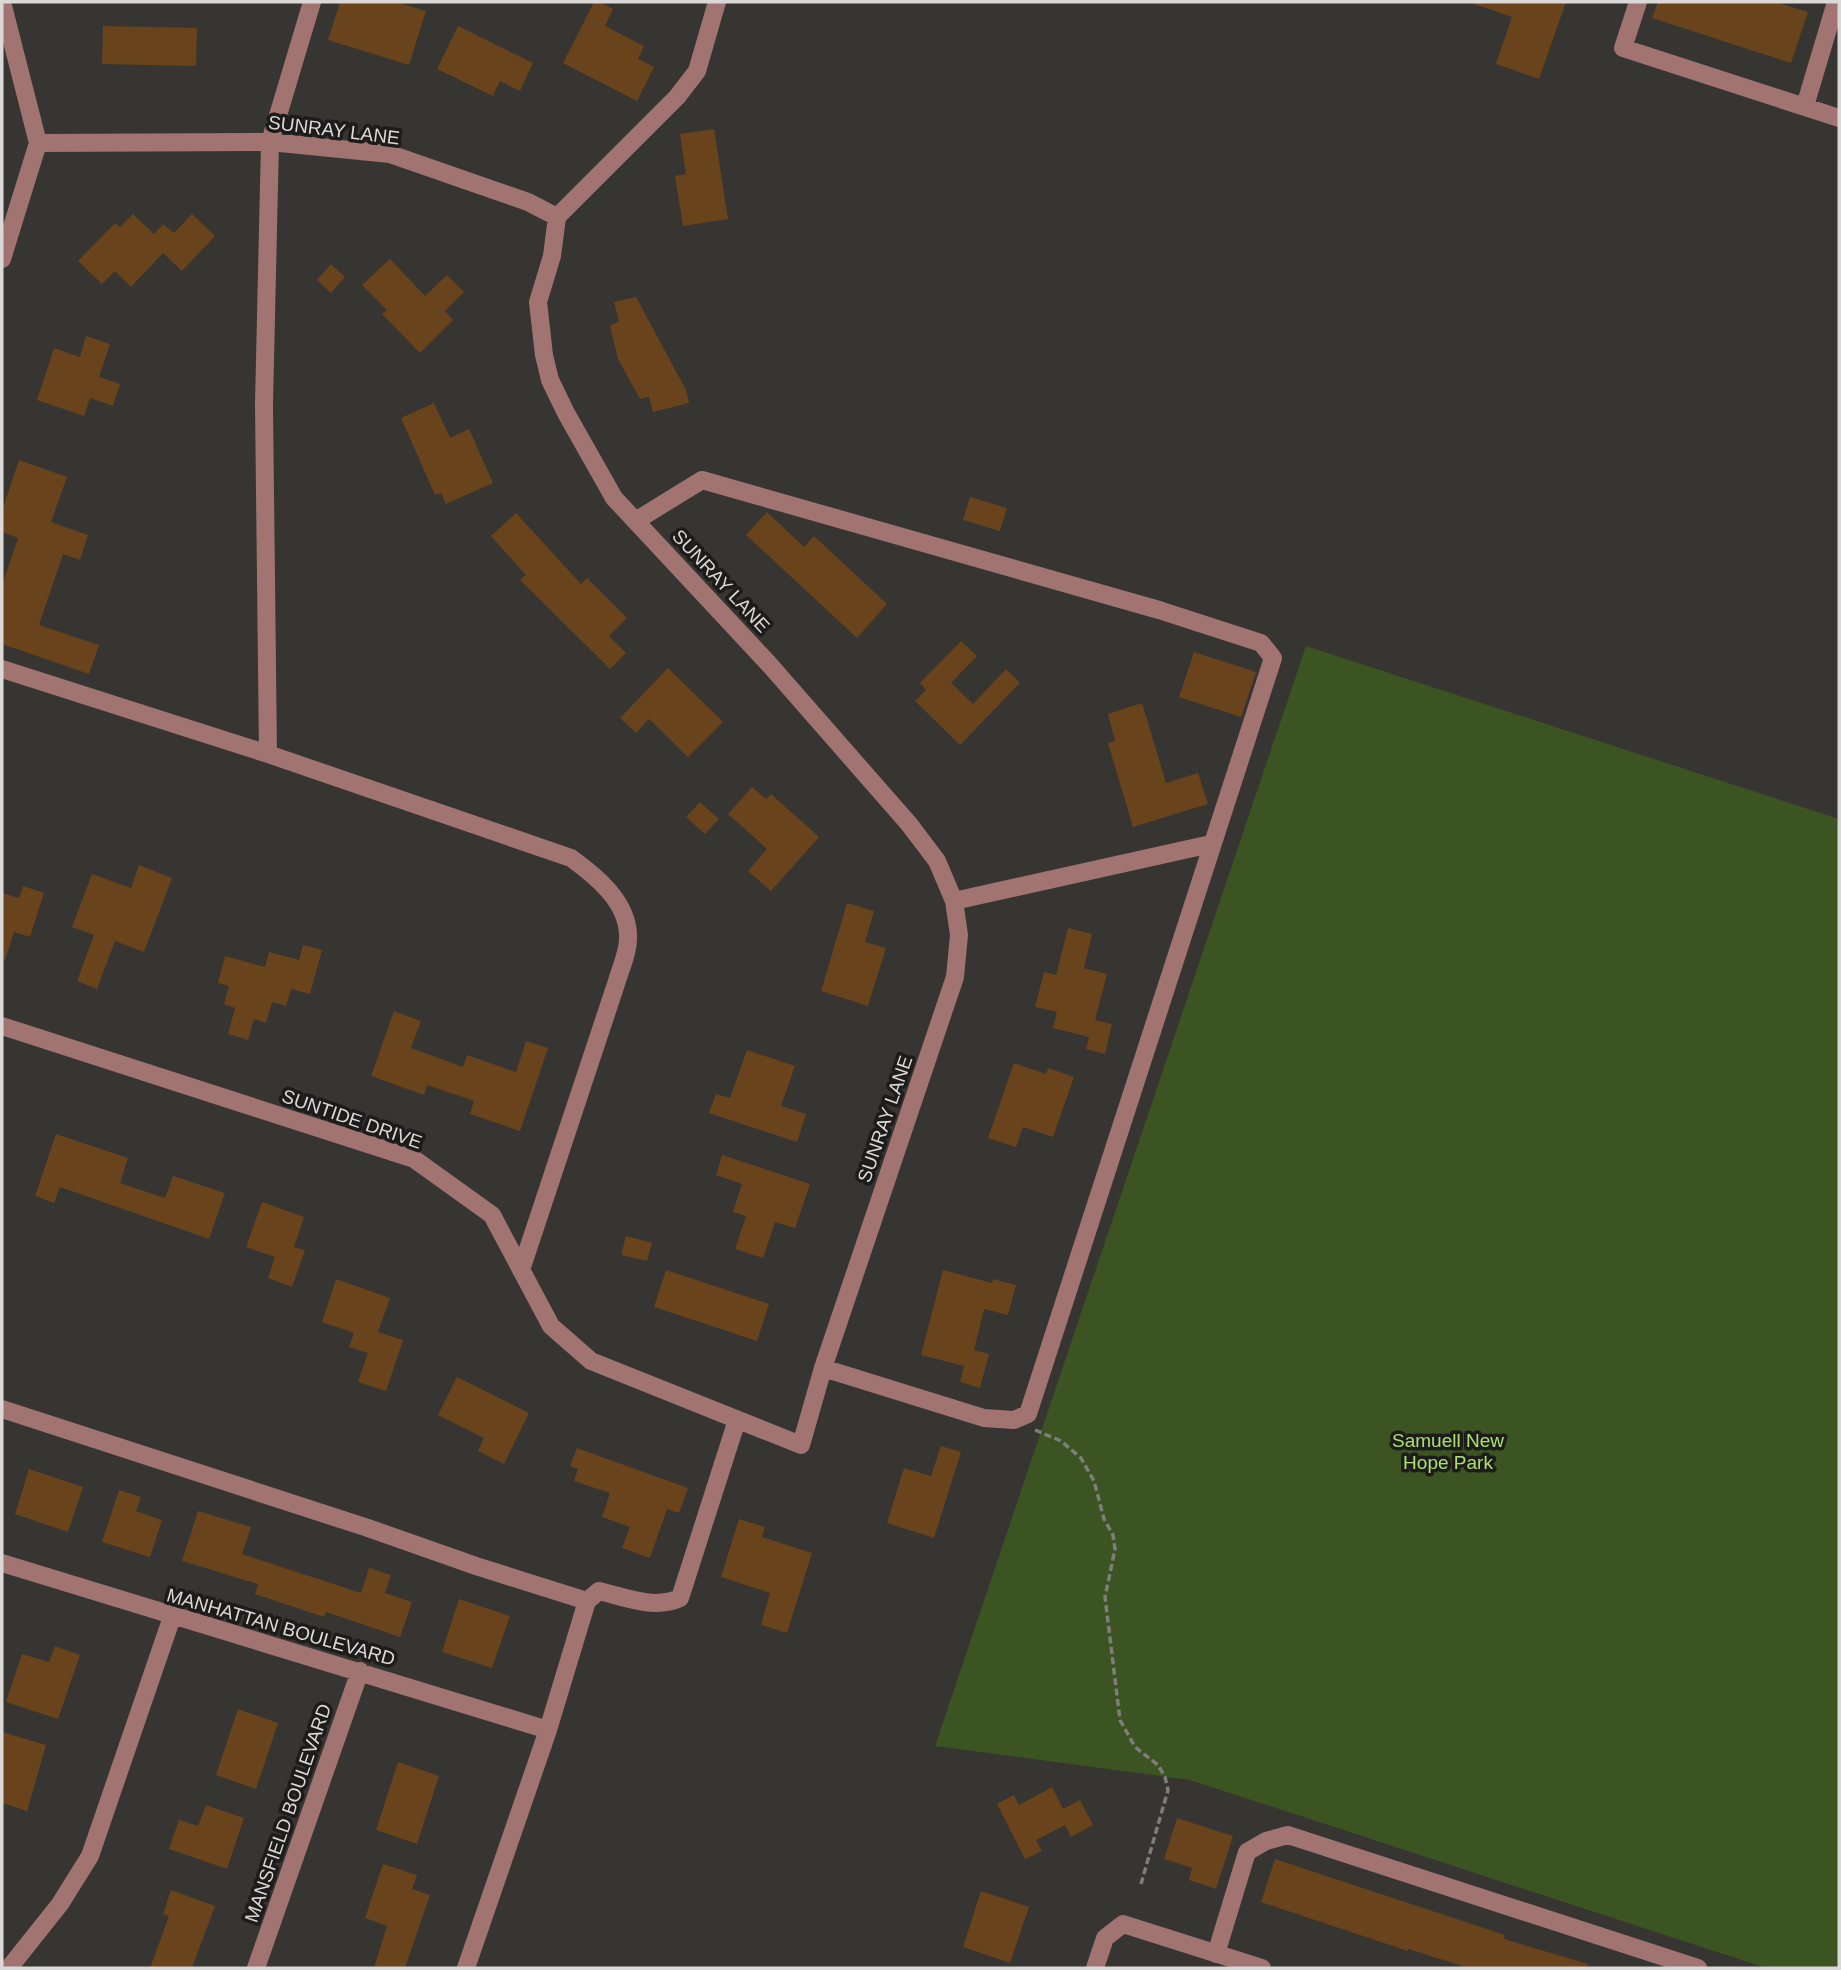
<svg xmlns="http://www.w3.org/2000/svg" width="1841" height="1970" font-family="Arial,sans-serif">
  <style>
    .green { fill: #3c5322 }
    .building { fill: #69431b }
    .lines { fill: none; stroke-linecap: round; stroke-linejoin: round }
    .path { stroke: #7e7d7a; stroke-width: 3.5; stroke-dasharray: 7 3.5; stroke-linecap: butt }
    .minor { stroke: #a17472; stroke-width: 18 }
    .labels { text-anchor: middle; dominant-baseline: central; stroke-width: 7; stroke-linejoin: round; paint-order: stroke }
    .street-label { font-size: 19px; fill: #dad9d7; stroke: #1d1c1b }
    .park-label { font-size: 19px; fill: #abe06d; stroke: #1d1c1b }
  </style>
  <rect width="100%" height="100%" fill="#363531"/>
  <path class="green" d="M1306,646l533,173v1149h-73l-576,-188 -255,-34z"/>
  <path class="building" d="M340,2h56l30,9 -17,54 -81,-25z
    M594,2h5l14,7 -8,17 39,20 -6,13 16,8 -17,34 -74,-38z
    M1475,2h91l-27,77 -43,-15 16,-47 -38,-13z
    M1658,2h118l32,10 -17,51 -139,-45z
    M103,26l94,2 -1,38 -94,-2z
    M458,26l75,37 -13,28 -20,-10 -7,15 -56,-27z
    M714,129l14,90 -45,7 -8,-50 11,-2 -6,-40z
    M133,214l21,20 9,-10 11,9 18,-19 23,22 -33,35 -19,-18 -32,34 -16,-16 -13,13 -24,-23 37,-38 5,4z
    M390,259l35,37 22,-21 17,17 -19,19 8,9 -33,33 -38,-39 5,-4 -25,-25z
    M331,264l14,13 -14,16 -14,-13z
    M636,297l50,93 3,13 -36,9 -4,-15 -9,2 -22,-40 -8,-33 9,-5 -5,-19z
    M86,336l24,8 -11,33 21,7 -7,22 -23,-8 -6,18 -47,-16 17,-52 26,9z
    M434,403l16,35 19,-9 24,54 -47,21 -5,-11 -6,2 -34,-77z
    M19,460l48,17 -16,45 37,13 -8,25 -17,-6 -24,71 60,20 -10,29 -87,-30v-59l16,-47 -16,-6v-21z
    M970,497l37,11 -7,23 -37,-11z
    M767,512l37,35 10,-11 73,68 -30,34 -111,-103z
    M516,513l65,71 6,-6 40,40 -18,18 17,17 -16,16 -90,-89 6,-5 -35,-39z
    M961,641l16,15 -26,27 22,21 33,-35 14,14 -60,62 -45,-44 11,-11 -6,-7z
    M1194,652l62,20 -15,45 -62,-20z
    M668,668l55,54 -35,35 -39,-38 -13,14 -16,-15z
    M1142,703l24,80 32,-10 10,31 -75,23 -25,-84 7,-2 -7,-27z
    M752,787l14,12 5,-5 48,43 -48,54 -23,-20 19,-22 -39,-35z
    M700,802l19,17 -14,15 -19,-17z
    M139,865l33,13 -28,74 -29,-11 -18,48 -20,-8 17,-46 -22,-8 20,-53 39,14z
    M23,886l21,7 -14,44 -16,-5 -9,28 -3,-1v-66l17,5z
    M847,903l27,8 -9,31 21,6 -18,58 -47,-15z
    M1068,928l24,6 -8,34 23,6 -12,46 17,4 -7,30 -19,-5 3,-12 -36,-9 4,-16 -22,-5 9,-35 12,3z
    M303,945l19,5 -12,44 -19,-5 -5,17 -14,-4 -6,21 -12,-4 -6,21 -20,-6 7,-26 -11,-4 5,-18 -11,-3 7,-27 40,11 4,-15 30,8z
    M394,1011l27,10 -10,27 52,19 4,-12 49,17 10,-31 22,7 -28,83 -50,-17 4,-13 -47,-16 -3,10 -53,-19z
    M747,1050l48,16 -14,40 25,8 -9,28 -88,-29 7,-19 14,4z
    M1014,1063l32,11 2,-6 26,9 -21,60 -30,-10 -7,20 -28,-9z
    M56,1134l72,24 -8,25 45,15 8,-22 52,17 -16,46 -149,-52 -6,16 -19,-7z
    M722,1155l88,29 -15,44 -20,-6 -12,36 -28,-9 11,-33 -13,-4 9,-28 -26,-9z
    M262,1202l42,15 -10,30 11,3 -13,37 -24,-9 7,-21 -29,-10z
    M626,1236l26,7 -5,18 -26,-6z
    M666,1270l103,34 -12,37 -103,-34z
    M943,1270l49,13 1,-4 23,6 -8,30 -24,-6 -10,41 15,4 -9,34 -20,-6 4,-16 -43,-11z
    M336,1279l54,19 -12,34 25,8 -17,51 -28,-9 10,-29 -19,-6 5,-14 -32,-11z
    M457,1377l72,36 -25,51 -26,-13 6,-13 -46,-23z
    M941,1446l20,6 -27,86 -47,-15 17,-55 27,8z
    M577,1448l111,40 -9,25 -12,-4 -17,49 -28,-10 8,-21 -28,-10 8,-24 -36,-12 4,-12 -8,-3z
    M29,1469l54,18 -15,45 -53,-18z
    M119,1490l22,7 -5,14 26,9 -12,37 -48,-15z
    M198,1511l53,16 -9,27 119,39 8,-25 22,7 -6,18 27,9 -12,35 -74,-25 -2,5 -69,-23 3,-10 -76,-23z
    M739,1519l26,8 -3,10 50,16 -25,80 -26,-8 9,-32 -49,-16z
    M459,1599l51,17 -18,52 -50,-16z
    M55,1646l25,9 -22,64 -52,-17 16,-48 27,8z
    M238,1709l40,14 -22,66 -40,-14z
    M2,1732l44,13 -19,66 -25,-8z
    M398,1762l41,14 -22,68 -41,-14z
    M1052,1787l11,22 17,-9 13,25 -22,12 -6,-12 -29,15 6,11 -17,8 -28,-55 17,-9 5,10z
    M206,1805l38,13 -17,51 -58,-20 10,-29 19,6z
    M1177,1818l56,18 -17,53 -27,-9 3,-12 -28,-9z
    M1275,1859l230,76 -1,4 84,25 -1,4h-118l-61,-19v2l-147,-49z
    M383,1864l34,11 -5,14 18,6 -25,73h-31l13,-42 -22,-8z
    M171,1890l44,16 -23,62h-42l19,-52 -6,-2z
    M981,1891l48,16 -19,56 -47,-16z"/>
  <g class="lines">
    <path class="path" d="M1035,1430l26,11 20,17 13,23 10,38 9,16 2,14 -10,48 15,123 15,27 23,18 7,12 3,13 -27,94"/>
    <path class="minor" d="M1638,2l-15,46 216,70
      M1805,106l31,-104
      M38,143l232,-1 120,12 138,48 29,15
      M557,217l120,-120 20,-26 20,-69
      M2,259l36,-116 -36,-141
      M637,520l65,-40 457,130 102,33 12,15 -245,756 -14,6 -30,-2 -161,-50
      M2,669l266,85 303,104c25,18 57,44 57,78 1,15 -8,34 -12,48l-95,286
      M268,754l-4,-350 6,-262 42,-140
      M954,901l257,-57
      M2,1026l412,133 78,56 59,111 40,35 210,84 22,-77 132,-391 4,-42 -5,-34 -17,-40 -28,-37 -141,-161 -154,-165 -48,-85 -16,-33 -6,-25 -6,-53 14,-46 5,-39
      M2,1409l366,119 108,38 111,35 12,-10c26,6 55,19 81,7l57,-178
      M2,1563l546,167
      M1216,1954l31,-102 19,-11 22,-6 410,133
      M9,1968l51,-64 30,-48 82,-239
      M256,1968l104,-297
      M466,1968l82,-238 39,-129
      M1095,1968l10,-30 18,-14 139,44"/>
  </g>
  <g class="labels">
    <g class="street-label">
      <text transform="translate(334 130) rotate(7)">SUNRAY LANE</text>
      <text transform="translate(721 581) rotate(47)">SUNRAY LANE</text>
      <text transform="translate(352 1119) rotate(19)">SUNTIDE DRIVE</text>
      <text transform="translate(885 1119) rotate(-71)">SUNRAY LANE</text>
      <text transform="translate(281 1627) rotate(16)">MANHATTAN BOULEVARD</text>
      <text transform="translate(288 1813) rotate(-71)">MANSFIELD BOULEVARD</text>
    </g>
    <g class="park-label">
      <text x="1448" y="1440">Samuell New<tspan x="1448" dy="22">Hope Park</tspan></text>
    </g>
  </g>
  <rect width="1841" height="1970" fill="none" stroke="#dad9d7" stroke-width="7"/>
</svg>
